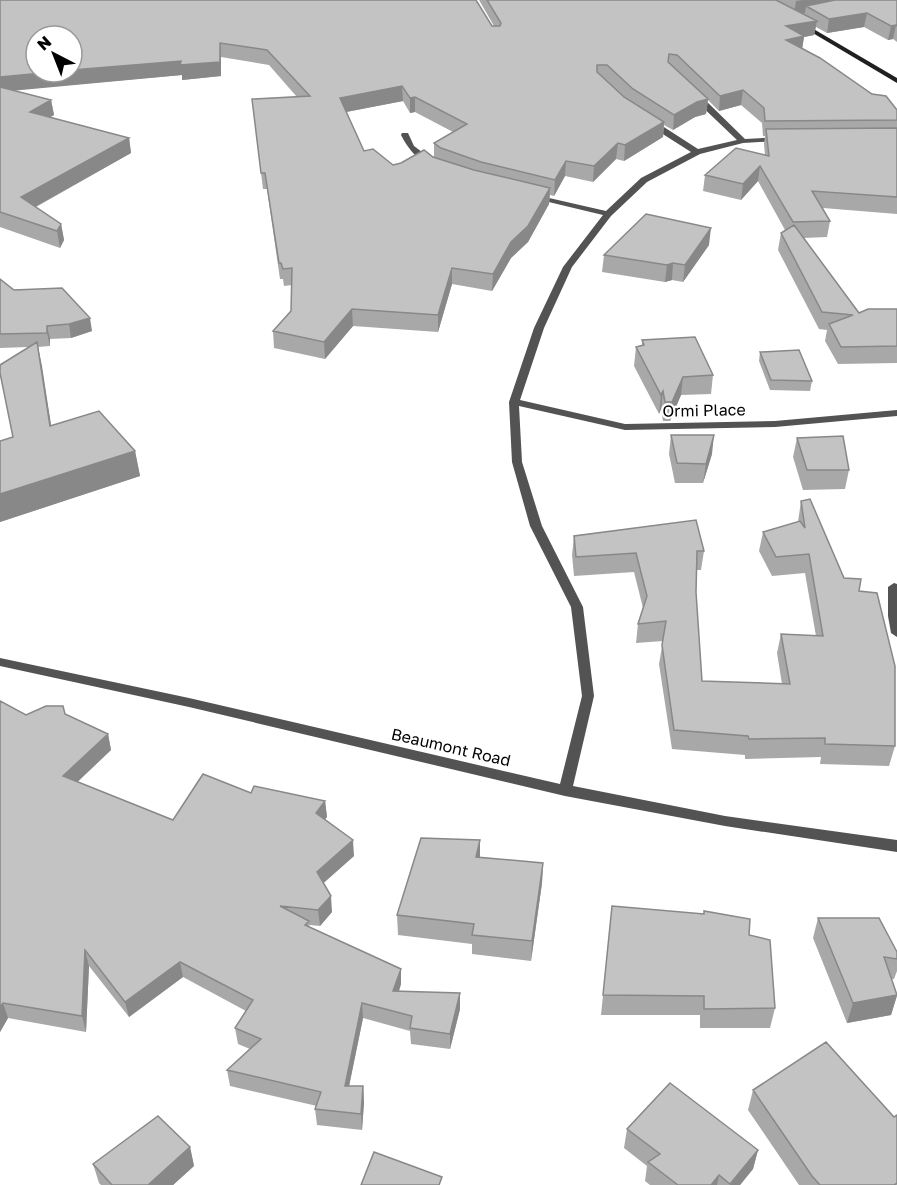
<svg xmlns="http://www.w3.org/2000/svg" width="897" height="1185" font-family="'Golos Text',sans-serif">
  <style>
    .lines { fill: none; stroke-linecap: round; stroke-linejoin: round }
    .lane { fill: #535353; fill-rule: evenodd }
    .street { fill: #535353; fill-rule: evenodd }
    .secondary { fill: #202020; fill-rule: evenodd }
    .wall { fill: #a8a8a8; fill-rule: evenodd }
    .shaded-wall { fill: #888 }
    .building { fill: #c3c3c3; stroke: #888; stroke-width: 1.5 }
    .labels { text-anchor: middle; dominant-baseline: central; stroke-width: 4.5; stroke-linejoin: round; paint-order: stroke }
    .street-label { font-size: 16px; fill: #000; stroke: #fff }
  </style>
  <rect width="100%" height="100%" fill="#fff"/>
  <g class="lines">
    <path class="lane" d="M894,583l3,1v53l-6,-4 -3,-17v-29z"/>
    <path class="street" d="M694,95h6l45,44 35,-2 4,2 -4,2 -37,2 -43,11 -53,28 -36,34 -39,51 -28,61 -24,72 105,24 150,-3 122,-11v6l-122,11 -150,3 -106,-24 3,56 20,64 41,81 11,89 -21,90 152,30 172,24v12l-172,-26 -160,-30 -376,-89 -189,-41v-8l189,40 371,86 22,-88 -11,-89 -41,-81 -18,-64 -3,-60 25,-74 29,-61 40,-52 -71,-17 4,-3 70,16 35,-33 50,-26 -44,-28v-4h6l45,29 39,-9 -43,-41z
      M402,133h6l6,13 20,15v4c-14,0 -27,-18 -33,-30z"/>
    <path class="secondary" d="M801,24h4l92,54v5l-96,-57z"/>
  </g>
  <path class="wall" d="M0,0l494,26 -15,-26h418v42l-4,-3 -5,1 -24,-13 -37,6 -11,-6 -2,8 -10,2 -2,11 95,62v104l-74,-6 7,13 -3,16 -23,1 55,75 38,-4v54l-59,1 -13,-23 2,-11 -8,-1 -41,-79 3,-17 4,-3 -27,-49 -17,19 -38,-9 2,-16 60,-20 -1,-11 1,-8h-2l-1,-13 -21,-18 -22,6 -11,-11 -2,14 -11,3 -22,13 -9,-5 -1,12 -39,24 -8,-2 -23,23 -28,-6 -11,20 -4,-1 -1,9 -21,38 -17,16 -19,33 -40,-7 -14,48 -85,-6 -28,33 -51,-11 -1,-17 18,-20 1,-26 -8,1 -1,-7h-3l-13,-90h-4l-11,-90 45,-2 -28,-32 -48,-8v19l-39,4v-5l-170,15 39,10 3,15 -4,2 79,21 2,15 -95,54 25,17 3,16 -4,8 -60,-21zM403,101l7,12 5,-1 38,20 -19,11v14l-41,8 -29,-14 -18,-39z
    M709,245l-26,37 -11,-2 -7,2 -63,-10 2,-17z
    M0,279l14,11 78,41 -21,7 -21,1v7l-12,1 13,78 84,26 5,25 -140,46v-81l13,-4 15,-90 -28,1z
    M642,340l71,35 -2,19 -30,1 -11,26h-7l-2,-12 -2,5 -25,-48 2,-19 6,-2z
    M760,352l52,29 -2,10 -40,-1 -11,-29z
    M671,435l41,19 -9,29h-28l-6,-29z
    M797,438l52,32 -4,19 -42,1 -10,-33z
    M801,501l43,77 15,13 36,155 -6,20 -69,-2 1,-7 -76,2v-4l-73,-6 -13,-85 4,-23 -27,2 2,-19 5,-16 -9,-36 -60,4 -2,-21 2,-19 130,15 -3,19h-4l-1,22 6,89 80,3 -5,-31 4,-19 35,2 -11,-63 -33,3 -13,-25 4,-19 35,-10z
    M0,701l26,14 39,-1 43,20 3,16 -34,32 96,38 78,-27 74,8 2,16 -2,2 29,37 -31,27 9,29 -12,14 -11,-1 1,2 91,42v15l-2,8 61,17 -10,40 -39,-5 -1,-13 -47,-13 -14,68h14l1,16 -2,28 -45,-5 -2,-16 2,-3 -87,-20 -3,-16 23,-21 -12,-5 -3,-16 11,-17 -63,-34 -54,40 -40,-51 -3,66 -78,-14 -8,14z
    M480,840v18l63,5 -1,20 -11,78 -59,-7v-10l-74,-9 -1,-20z
    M612,906l137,29 26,73 -5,20h-70v-13h-99z
    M818,918l79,34v19l-3,8h-2l5,17 -6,19 -44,8 -34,-85z
    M753,1090l141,27 3,68h-98l-51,-75z
    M627,1129l131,21 -5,19 -13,16h-90l-5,-4 2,-15 -23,-18z
    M190,1147l4,19 -21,19h-72l-2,-2 -6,-19z"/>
  <path class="shaded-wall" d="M803,0h59l-56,6 -1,7 -11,2 2,-14z
    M867,13l-3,14 -37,6 2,-14z
    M817,21l-3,14 -10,2 -2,13 -18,4 2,-28z
    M896,25l-3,14 -5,1 3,-14z
    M220,43l1,14v19l-39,4v-5l-182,17v-15l53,-5h19v-2z
    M402,86l1,15 -62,12 -1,-15z
    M743,90l-2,15 -22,6 1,-15z
    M415,97v15l-5,1v-15z
    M708,99l-2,15 -11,3 -22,13 1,-15 23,-13z
    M51,100l3,15 -21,12 -3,-15z
    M664,122l-1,15 -39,24 1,-16z
    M129,138l2,15 -107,60 -3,-16z
    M618,143l-2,16 -23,23 1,-16z
    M566,161l-1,15 -11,20 1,-16z
    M760,166l-2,15 -17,19 2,-16z
    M550,188l-1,16 -21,38 -17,16 -19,33 1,-17 18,-32z
    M61,224l3,16 -4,8 -3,-17z
    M711,228l-2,17 -26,37 2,-17z
    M673,263l-1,17 -7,2 2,-17z
    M452,268v16l-14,48v-17z
    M352,309l1,17 -28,33 -1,-17z
    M90,318l2,13 -21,7 -2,-14z
    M47,326l3,13v7l-3,-13z
    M37,342l5,24 13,85 -5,-25z
    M683,377l-2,18 -11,26 2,-19z
    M663,391l-2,18 -2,5 2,-19z
    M714,435l-2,19 -9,29 3,-19z
    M135,451l5,25 -140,46v-28z
    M108,734l3,16 -44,42 -4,-16z
    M325,801l2,16 -10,12 -1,-16z
    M353,840l1,16 -36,32 -1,-16z
    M480,840v20l-4,-3z
    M543,863l-1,20 -11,78 1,-20z
    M331,896l1,16 -12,14 -2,-16z
    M85,950l4,16 -3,66 -4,-16z
    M180,962l3,15 -54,40 -4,-15z
    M401,969v15l-8,23v-16z
    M460,993v16l-10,40v-15z
    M897,995l-6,20 -44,8 6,-20z
    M3,1003l5,15 -8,14v-25z
    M362,1003l1,15 -17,83 -1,-15z
    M363,1086l1,16 -2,28 -1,-16z
    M190,1147l4,19 -21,19h-25z
    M758,1150l-5,19 -13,16h-10z
    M719,1175l-2,10h-6z"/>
  <path class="building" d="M0,0h476l16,26h8l1,-3 -14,-23h289l41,21 -31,5 18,10 -18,4 34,18 52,36 14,2 11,14v10l-132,1 -1,-13 -21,-18 -23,6 -43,-41 -8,-1 -1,8 40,37 -11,3 -23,13 -41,-26 -26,-24h-10v7l27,25 40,25 -39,23 -7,-2 -24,23 -28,-5 -11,19 -74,-18 -40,-14 -7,-5 33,-19 -52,-27 -5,1 -8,-12 -62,12 24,53 9,-2 20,16 8,-2 23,-13 9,7 41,13 76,18 -22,38 -17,16 -18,32 -41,-6 -14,47 -86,-6 -28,33 -51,-11 18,-20 1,-43 -9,1 -2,-6h-2l-14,-90h-4l-9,-74 58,-3 -43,-46 -47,-7v19l-40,3 1,-4 -109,9v-34h-36v36h17l-53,5z
    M835,0h62v26l-1,-1 -5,1 -24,-13 -38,6 -23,-13z
    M0,87l51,13 -21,12 99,26 -108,59 40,27 -4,7 -57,-19z
    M897,128v69l-85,-6 18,30 -37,1 -33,-56 -17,18 -38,-9 31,-27 33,8 -3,-27z
    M646,214l65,14 -26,37 -12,-2 -6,2 -63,-10z
    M794,225l65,88 9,-4h29v37l-56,1 -12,-23 24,-9 -31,-3 -41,-79z
    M0,279l14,11 48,-2 28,30 -21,6 -22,2v7l-47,1z
    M695,337l18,38 -30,2 -11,25h-7l-2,-11 -2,4 -25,-48 8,-2 -2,-5z
    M37,342l13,84 49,-15 36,40 -135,43v-53l13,-4 -13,-64v-8z
    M799,350l13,31 -41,-1 -11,-28z
    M671,435h43l-8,29 -29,-1z
    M843,436l6,34h-42l-10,-32z
    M810,499l34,79 17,1 -2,12 18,2 18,73v80l-70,-2v-6l-76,1 -1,-3 -74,-6 -12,-85 4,-24 -28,3 9,-28 -11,-43 -60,4 -2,-21 122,-16 8,31h-7l-1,41 6,89 88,3 -9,-50 42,2 -14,-82 -33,3 -13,-25 37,-11 5,7 -4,-27z
    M0,701l26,14 20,-9h17l2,8 43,20 -45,42 110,44 30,-46 48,19 3,-7 71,15 -9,12 37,27 -36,32 14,24 -13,14 -38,-4 29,15 -4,4 96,44 -8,22 67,2 -10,41 -40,-6 2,-12 -50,-13 -17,83h18l-2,28 -46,-5 6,-17 -94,-22 34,-31 -26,-11 18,-28 -73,-38 -55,40 -40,-52 -3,66 -79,-13 -3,4z
    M421,838l59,2 -4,17 67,6 -11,78 -60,-6 2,-11 -77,-9z
    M612,906l92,8v-3l46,8 -1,16 21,5 5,68 -71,1v-13l-101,-1z
    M818,918h61l18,34v7l-13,-2 13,38 -44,8z
    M826,1042l68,75 3,-2v68l-3,2h-74l-8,-9 -59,-86z
    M670,1083l88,67 -28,34 -11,-9 -8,10h-33l-30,-23 12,-8 -33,-25z
    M158,1116l32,31 -42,38h-36l-19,-21z
    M374,1152l68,25 -3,8h-78z"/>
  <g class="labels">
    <g class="street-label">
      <text transform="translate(704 410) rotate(-1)">Ormi Place</text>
      <text transform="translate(451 747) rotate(13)">Beaumont Road</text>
    </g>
  </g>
  <g transform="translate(54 54) rotate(318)"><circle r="28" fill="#ffffff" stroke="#999999" stroke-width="1.5"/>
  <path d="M0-4.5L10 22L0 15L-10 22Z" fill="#000000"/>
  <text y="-9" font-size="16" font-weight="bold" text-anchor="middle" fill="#000000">N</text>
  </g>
</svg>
